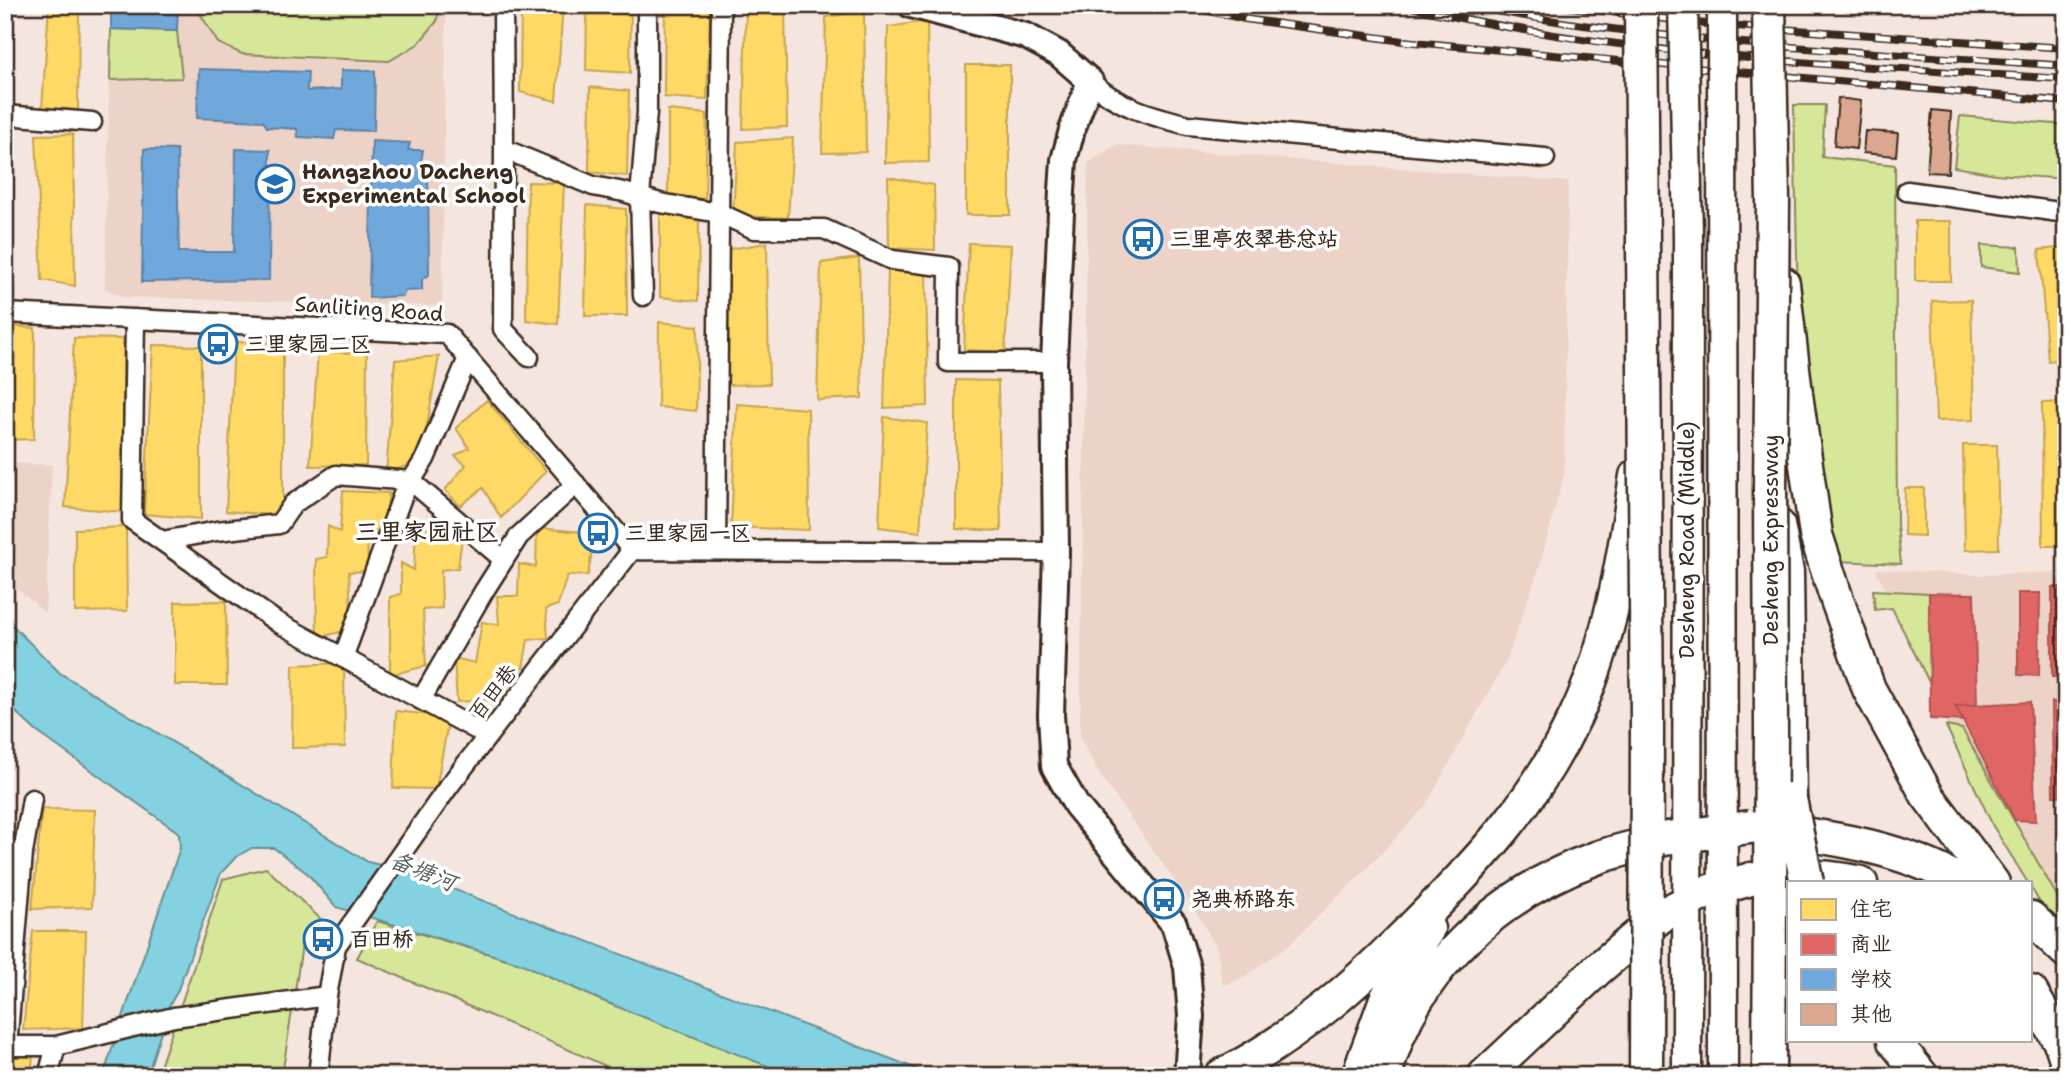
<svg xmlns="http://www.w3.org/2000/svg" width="2071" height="1081" font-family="'Shantell Sans','LXGW WenKai TC',sans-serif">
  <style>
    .built { fill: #ecd2c7 }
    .green { fill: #d7e79a; stroke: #89885c; stroke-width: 2 }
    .water { fill: #84d2e1; stroke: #678f93; stroke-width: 2 }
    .homes { fill: #ffd966; stroke: #c4a450; stroke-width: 2 }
    .shops { fill: #e06666; stroke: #ae5450; stroke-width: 2 }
    .schools { fill: #6fa8dc; stroke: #5f82a3; stroke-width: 2 }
    .building { fill: #dba790; stroke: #3b2a1e; stroke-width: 2 }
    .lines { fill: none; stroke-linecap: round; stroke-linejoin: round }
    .street-casing { stroke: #3b2a1e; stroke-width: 23 }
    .secondary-casing { stroke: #3b2a1e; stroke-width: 30 }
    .highway-casing { stroke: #3b2a1e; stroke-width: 37 }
    .street { stroke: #fff; stroke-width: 18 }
    .secondary { stroke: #fff; stroke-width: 24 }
    .highway { stroke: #fff; stroke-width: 32 }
    .rail-casing { stroke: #3b2a1e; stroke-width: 8 }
    .rail { stroke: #fff; stroke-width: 5; stroke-dasharray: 16; stroke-linecap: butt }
    .primary-bridge-casing { stroke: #3b2a1e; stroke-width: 33; stroke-linecap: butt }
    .highway-bridge-casing { stroke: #3b2a1e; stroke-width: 37; stroke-linecap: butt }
    .primary-bridge { stroke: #fff; stroke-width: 28 }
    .highway-bridge { stroke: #fff; stroke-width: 32 }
    .labels { text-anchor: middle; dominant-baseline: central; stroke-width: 7; stroke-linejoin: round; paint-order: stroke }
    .poi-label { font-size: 21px; font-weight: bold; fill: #3b2a1e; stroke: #fff; text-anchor: start }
    .street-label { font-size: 21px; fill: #3b2a1e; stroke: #fff }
    .water-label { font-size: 23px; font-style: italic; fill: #515c58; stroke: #fff }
    .quarter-label { font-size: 24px; font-weight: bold; fill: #3b2a1e; stroke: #fff }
  </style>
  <rect width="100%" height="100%" fill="#f4e5de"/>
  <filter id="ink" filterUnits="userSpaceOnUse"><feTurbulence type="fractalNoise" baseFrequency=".0143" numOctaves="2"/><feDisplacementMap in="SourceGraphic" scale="14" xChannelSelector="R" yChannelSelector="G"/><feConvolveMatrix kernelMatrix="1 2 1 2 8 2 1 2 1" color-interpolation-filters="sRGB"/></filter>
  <g filter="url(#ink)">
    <path class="built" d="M111,5h335l-4,301 -318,-9 -19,-9z
      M1116,145l452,37 -4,292 -25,94 -33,93 -80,144 -53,57 -84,83 -42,30 -24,11 -6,-38 -23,-40 -94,-133 -20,-37 8,-575z
      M5,463l47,2 -7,148 -40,-35z
      M1876,569l103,6 87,-3v365l-35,-49v-5h-3l-35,-57z"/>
    <path class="green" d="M195,5h244l-2,16 -19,23 -29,17 -147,-7 -24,-11z
      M111,29l66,2 5,47 -72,2z
      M1794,105h31l-3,52 73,8 2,360 4,39 -63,-3 -10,-38 -30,-217z
      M1960,116l106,9v54l-70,-5 -42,-7z
      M1981,245l38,2 1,25 -39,-5z
      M1873,590l56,3 1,91 -38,-76 -17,2z
      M1946,726l16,3 104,183 -14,10 -21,-34v-5h-3l-35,-57z
      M266,868l56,52 -20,25 -20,131h-125l66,-197z
      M377,921l146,43 75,35 195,77h-191l2,-11 -247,-107z"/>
    <path class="water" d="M5,618l55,55 308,189 41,10 526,204h-142l-195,-77 -75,-35 -187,-57 -28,-33 -34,-26h-22l-16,9 -15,16 -44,119 -8,14 -22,70h-44l77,-228 -1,-15 -143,-102 -31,-29z"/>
    <path class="homes" d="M5,5h5l-1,97h-4z
      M49,5h30l-1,105 -36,-1z
      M521,5h42l-7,96 -36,-9z
      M587,5h44l-1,68 -44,-3z
      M665,5h45l-3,95 -43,-3z
      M746,5h39l2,122 -44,2z
      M864,11l2,141 -44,1 4,-136z
      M927,21l2,141 -44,1 3,-136z
      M966,65h44v150h-44z
      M590,87l39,4 -2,85 -38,-4z
      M668,110l39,4 -2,85 -37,-4z
      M73,134l2,152 -33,-6 -6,-145z
      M793,138l-5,80 -55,-2 4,-74z
      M888,177l46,8 1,65 -46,-2z
      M528,182l36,1 -6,141 -32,-4z
      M587,205l39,4 1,107h-42z
      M660,212l39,4 -1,85 -38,-4z
      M1915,221h36v60h-36z
      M767,243l2,141 -44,1 4,-136z
      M969,243l42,2 -6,107 -41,-2z
      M2066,247v112l-18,2 -9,-111z
      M859,258l3,140 -45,2 4,-137z
      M926,266l2,140 -44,2 4,-137z
      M1971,300l3,120 -38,1 -4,-120z
      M659,322l39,4 -2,85 -38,-4z
      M5,326l30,2 -1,111 -29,1z
      M74,338l49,1v173l-58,-5z
      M234,342l49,1v173l-57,-5z
      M153,345l48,1v173l-57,-5z
      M318,351l49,3 -1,111 -56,1z
      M439,356l-18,105 -35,12 9,-113z
      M956,380l42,1 3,150 -45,-2z
      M487,400l59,71 -45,47 -18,-30 -23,18 -15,-16 21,-25 -11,-9 14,-8 -13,-20z
      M2066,402v144h-23l-1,-143z
      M737,404l71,5 1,121 -78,-3z
      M884,417l43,6 -7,109 -41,-5z
      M1963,445h34l2,104 -34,1z
      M1905,488h19v48l-20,-1z
      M343,491l46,2 -5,37 -17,2 1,39 -19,1 3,57 -35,9 -1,-79 11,-2 1,-31 12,6z
      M126,527l1,84 -52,1v-83z
      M416,528l47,2 -5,38 -17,2 1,38 -19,2 3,56 -36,9v-78l11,-3v-31l13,7z
      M537,528l58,5 -7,42 -21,1 -9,29 -12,4 2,29 -20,2 -5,28 -17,1 -2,30 -47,3 -3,-44 21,5 7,-41 17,3 -2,-29h21l1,-32 17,3z
      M226,601l1,84h-52v-83z
      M344,663l1,84 -53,1 1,-83z
      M396,711l53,6 -13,72 -43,-1z
      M42,809l53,1 -3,97 -60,2z
      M33,931h53l-3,97 -60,2z
      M33,1056l-2,20h-26v-19z"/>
    <path class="shops" d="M2052,587h14v90h-14z
      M1929,593l45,1 3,111 -22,1 9,15 -34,-2z
      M2018,593h22l-1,83 -21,-1z
      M2030,702l6,119 -21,-1 -60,-114z
      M2052,702h14v94h-13z"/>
    <path class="schools" d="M111,5h67l-1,26 -66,-2z
      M199,69l109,3 -1,19 34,-2v-19l34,1 -1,60 -38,-1 -2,9 -36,-2 -1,-8 -30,-2 -4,-6 -66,-3z
      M372,141l38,2 -2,7h15l-2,13 7,2 1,110 -7,4v11l-17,1 -2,5 -34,2z
      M144,149l33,1 2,102h55l2,-103 34,1 -1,130 -127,2z"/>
    <path class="building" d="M1838,98l23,3 -5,48 -22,-3z
      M1932,110l19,2 -3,61 -21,-1z
      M1865,131l33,2 -2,23 -33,-3z"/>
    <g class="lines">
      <defs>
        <path id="street" d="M503,5l1,144 89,37 31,6 36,11 59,10 35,16h70l68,31 57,7 -1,95h106
          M1090,81c28,26 62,35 98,44l357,33
          M5,115l87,7
          M504,149l-1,180 26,28
          M1907,191l159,22
          M643,296l-3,-99 7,-85v-107
          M5,313l442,21 185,216
          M135,319l-3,201 145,102 211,114
          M162,541l55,-10 62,-7 14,-20 43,-29 75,6 93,79
          M632,550l424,2
          M716,550l5,-545
          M343,658l60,-164 22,-35 43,-101
          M421,700l63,-109 35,-55 57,-52
          M5,850l18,3
          M5,1046h51l118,-29 153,-21
          M7,1046l16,-193 9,-54
          M48,1076l8,-30
          M318,1076l9,-80 9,-50 113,-160 183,-236"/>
        <path id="secondary" d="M911,5l115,31 33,18 31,27 -18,49 -8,30 -2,31 -8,171 2,190 -5,163 3,51 22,39 98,119 13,43 4,49 -4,60"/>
        <path id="highway" d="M1783,283l13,111 20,141 21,65 32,89 58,106 66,88
          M1778,525l9,47 3,227
          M1770,829c66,9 134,19 193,54
          M1751,879c38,-5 72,-4 110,4
          M2031,918l35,33
          M2031,992l30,52 5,15
          M1894,1041l28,35
          M1221,1076c77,-39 140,-96 200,-157 63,-63 115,-120 154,-202 35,-72 49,-162 61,-241
          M1358,1076l28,-77 42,-70
          M1385,1076c25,-103 113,-183 211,-218 23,-8 48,-13 72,-20
          M1484,1076l115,-108 63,-53"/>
      </defs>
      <use href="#street" class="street-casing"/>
      <use href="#secondary" class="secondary-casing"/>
      <use href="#highway" class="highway-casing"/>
      <use href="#street" class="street"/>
      <use href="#secondary" class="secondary"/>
      <use href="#highway" class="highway"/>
      <defs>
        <path id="rail" d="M1182,5l63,14 158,22 663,61
          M1403,5c217,53 441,60 663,74
          M1465,5c198,40 400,46 601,61
          M1557,5l148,19 361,24"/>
      </defs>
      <use href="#rail" class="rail-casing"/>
      <use href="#rail" class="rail"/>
      <defs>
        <path id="primary-bridge" d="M1683,5l5,229 -1,842
          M1722,5l1,1071"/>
        <path id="highway-bridge" d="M1641,5l6,713 -1,358
          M1790,799l17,84
          M1668,838l82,-11
          M1662,915l44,-23 45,-13
          M1769,1076l2,-346 -1,-242 3,-287 -4,-196"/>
      </defs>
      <use href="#primary-bridge" class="primary-bridge-casing"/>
      <use href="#highway-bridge" class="highway-bridge-casing"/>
      <use href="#primary-bridge" class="primary-bridge"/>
      <use href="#highway-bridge" class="highway-bridge"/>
    </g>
  </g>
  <defs>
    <symbol id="school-ring" viewBox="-11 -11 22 22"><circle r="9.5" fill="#fff" stroke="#1f6fb2" stroke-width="1.5"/><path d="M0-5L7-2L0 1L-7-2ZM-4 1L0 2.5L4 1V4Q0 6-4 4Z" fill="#1f6fb2"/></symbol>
    <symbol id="bus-ring" viewBox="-11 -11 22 22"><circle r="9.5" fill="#fff" stroke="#1f6fb2" stroke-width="1.5"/><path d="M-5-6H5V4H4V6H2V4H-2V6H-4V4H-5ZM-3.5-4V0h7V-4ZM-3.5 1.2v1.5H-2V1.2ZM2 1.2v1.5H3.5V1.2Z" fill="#1f6fb2"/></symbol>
  </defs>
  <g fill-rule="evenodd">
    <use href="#school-ring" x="253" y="162" width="44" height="44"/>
    <use href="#bus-ring" x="1121" y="217" width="44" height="44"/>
    <use href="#bus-ring" x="196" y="322" width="44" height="44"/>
    <use href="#bus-ring" x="576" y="511" width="44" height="44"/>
    <use href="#bus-ring" x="1142" y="877" width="44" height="44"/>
    <use href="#bus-ring" x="301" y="917" width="44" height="44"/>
  </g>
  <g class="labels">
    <g class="poi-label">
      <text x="302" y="172">Hangzhou Dacheng<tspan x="302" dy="24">Experimental School</tspan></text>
      <text x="1170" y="239">三里亭农翠巷总站</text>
      <text x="245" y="344">三里家园二区</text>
      <text x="625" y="533">三里家园一区</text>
      <text x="1191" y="899">尧典桥路东</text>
      <text x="350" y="939">百田桥</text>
    </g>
    <g class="street-label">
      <text transform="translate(369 309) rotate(4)">Sanliting Road</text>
      <text transform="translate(1687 540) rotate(-90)">Desheng Road (Middle)</text>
      <text transform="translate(1771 540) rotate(-90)">Desheng Expressway</text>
      <text transform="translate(493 692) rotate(-52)">百田巷</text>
    </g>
    <g class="water-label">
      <text transform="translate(423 871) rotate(22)">备塘河</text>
    </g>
    <g class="quarter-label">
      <text x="427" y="532">三里家园社区</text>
    </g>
  </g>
  <rect width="2071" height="1081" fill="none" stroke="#fff" stroke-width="28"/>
  <rect x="14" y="14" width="2043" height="1053" fill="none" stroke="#3b2a1e" stroke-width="2.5" filter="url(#ink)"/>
  <rect x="1787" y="881" width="245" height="161" fill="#ffffff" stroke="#b1aaa5" stroke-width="2"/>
  <rect x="1801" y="899" width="35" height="21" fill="#ffd966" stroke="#b1aaa5" stroke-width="2"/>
  <text x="1850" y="916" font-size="21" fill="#3b2a1e">住宅</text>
  <rect x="1801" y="934" width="35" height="21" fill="#e06666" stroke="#b1aaa5" stroke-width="2"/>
  <text x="1850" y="951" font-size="21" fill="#3b2a1e">商业</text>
  <rect x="1801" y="969" width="35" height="21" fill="#6fa8dc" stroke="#b1aaa5" stroke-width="2"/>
  <text x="1850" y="986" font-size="21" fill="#3b2a1e">学校</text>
  <rect x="1801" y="1004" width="35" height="21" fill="#dba790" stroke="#b1aaa5" stroke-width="2"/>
  <text x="1850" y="1021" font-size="21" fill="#3b2a1e">其他</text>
</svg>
